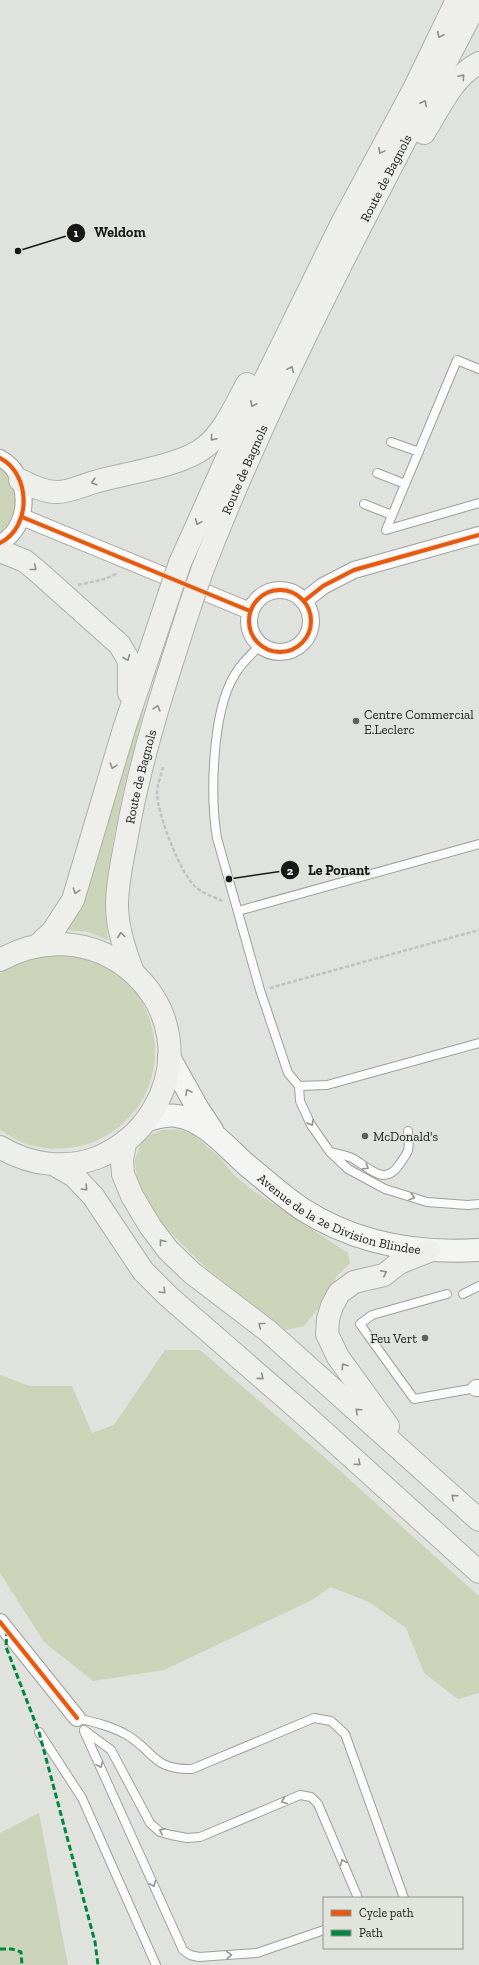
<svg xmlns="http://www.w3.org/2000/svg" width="479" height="1965" font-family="'Zilla Slab',serif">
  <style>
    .green { fill: #cbd4b9 }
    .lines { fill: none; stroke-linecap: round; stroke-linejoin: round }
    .lane-casing { stroke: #9fa09e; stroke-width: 10 }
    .street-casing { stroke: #9fa09e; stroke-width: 18 }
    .secondary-casing { stroke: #9fa09e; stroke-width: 24 }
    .primary-casing { stroke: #adb1a6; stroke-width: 24 }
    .path { stroke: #c2c2c1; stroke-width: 2.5; stroke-dasharray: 4 2; stroke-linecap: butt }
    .lane { stroke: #fafbfa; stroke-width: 8 }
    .street { stroke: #fafbfa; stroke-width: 16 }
    .secondary { stroke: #f4f5f2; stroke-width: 22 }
    .primary { stroke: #eeefea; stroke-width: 22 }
    .primary-bridge-casing { stroke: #adb1a6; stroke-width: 24; stroke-linecap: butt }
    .primary-bridge { stroke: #eeefea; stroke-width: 22 }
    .quiet { stroke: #00873e; stroke-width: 3; stroke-dasharray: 6 3; stroke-linecap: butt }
    .cycleway-casing { stroke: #e1e3dd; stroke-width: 6 }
    .cycleway { stroke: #e8590c; stroke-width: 4 }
    .oneway { stroke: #8e8f8b }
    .oneway2 { stroke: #91928f }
    .oneway3 { stroke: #949593 }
    .poi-dot { fill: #5e5f5c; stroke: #e1e3dd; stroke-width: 1.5 }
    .labels { text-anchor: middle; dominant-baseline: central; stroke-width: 3; stroke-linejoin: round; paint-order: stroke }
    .street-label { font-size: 13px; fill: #181916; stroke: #e1e3dd }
    .poi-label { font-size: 13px; fill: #181916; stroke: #e1e3dd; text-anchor: start }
    .leader { fill: none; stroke: #181916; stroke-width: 1.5 }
    .callout-dot { fill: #181916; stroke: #e1e3dd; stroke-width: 1.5 }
    .mark-label { font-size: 12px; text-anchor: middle; font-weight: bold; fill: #fff }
    .callout-label { font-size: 14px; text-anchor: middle; font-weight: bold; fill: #181916; stroke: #e1e3dd; stroke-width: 3; stroke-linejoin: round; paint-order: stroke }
  </style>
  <rect width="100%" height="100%" fill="#e0e2de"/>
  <path class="green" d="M0,466c24,17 19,49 0,67z
    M139,707l5,2 -21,83 -11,56 -7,64 3,28 -19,-8 -23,-2 17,-24z
    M71,954c21,7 40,13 57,29 11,10 19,27 23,41 21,75 -46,141 -121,121 -10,-2 -21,-10 -30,-15v-156c21,-18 45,-19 71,-20z
    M178,1129l16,6 27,24 12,15 19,16 96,63 2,10 -13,13 -13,25 -20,25 -18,4 -79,-61 -45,-45 -25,-44 -2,-20 6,-17 9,-8 12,-5z
    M165,1350h35l138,119 141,127v97l-21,6 -34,-26 -18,-45 -37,-26 -38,-15 -19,13 -148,70 -71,11 -49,-39 -44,-69v-198l30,11h42l20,47 22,-8z
    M39,1813l29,152h-68v-132z"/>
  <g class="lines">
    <defs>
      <path id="lane" d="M479,369l-22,-9 -71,170 93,-27
        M391,442l28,10
        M377,473l28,11
        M364,504l28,11
        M260,646c-9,8 -20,19 -26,30 -22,37 -24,120 -17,162l43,152 28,83 11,13 1,15 11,24 19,27 18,17 37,20 42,13 41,3 11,-1
        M238,911l241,-67
        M299,1086l28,-1 152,-42
        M331,1152c7,2 15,3 21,6 17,9 32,29 47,7 12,-17 10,-14 9,-34
        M447,1294l-75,21 -12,9 54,75 62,-11
        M463,1294l16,-8
        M77,1718c17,4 34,8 50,17 28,17 26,35 65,34l122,-51 17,3 14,13 59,164
        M84,1730l27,20 39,73 10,9 11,3 16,3 13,-1 100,-42 11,2 7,7 40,94
        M84,1731l99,219 7,5 9,2 58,-4 67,-23
        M39,1732l43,66 74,167"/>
      <path id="street" d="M0,458c31,16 32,69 0,85
        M22,517l228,94
        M249 621a31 31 0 1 1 62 0a31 31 0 1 1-62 0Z
        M304,601l19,-15 31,-16 125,-35
        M476,1388h3
        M0,1622l77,96"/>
      <g id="secondary">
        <path d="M169,1057l29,52 14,21"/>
        <path id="s1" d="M147,1120c9,-2 20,-6 30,-4 28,4 51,33 71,50 17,14 36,31 54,43 53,34 115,45 177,41"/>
      </g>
      <g id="primary">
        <path d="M424,133c15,-24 29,-57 55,-70"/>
        <path d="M20,480c11,6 24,12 37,12 13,0 26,-7 38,-10 30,-9 87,-16 110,-35 19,-15 30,-41 42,-63"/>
        <path d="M0,551l25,10 11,9 84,75 9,16v32"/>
        <path d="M180,563l52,-116 109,-222 73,-136 43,-89"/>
        <path id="s2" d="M202,571c76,-197 179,-383 276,-571"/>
        <path d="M38,945l15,-14 20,-31 51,-171 45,-134"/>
        <path d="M0,960c102,-57 212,51 153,150 -13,22 -31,37 -54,47 -32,13 -70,8 -99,-10"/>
        <path id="s3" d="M133,972c-8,-21 -16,-44 -16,-67 0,-24 6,-47 10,-70 14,-79 39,-155 64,-232"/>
        <path d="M125,1143l-3,17 1,14 9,22 18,30 18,24 24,23 76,58 211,189"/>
        <path d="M55,1165l19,11 19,20 50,75 25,25 137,119 174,157"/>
        <path d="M388,1426l-50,-69 -11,-23 1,-15 4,-13 7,-13 15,-11 30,-7 15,-12 30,-12"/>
      </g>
    </defs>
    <use href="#lane" class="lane-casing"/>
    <use href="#street" class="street-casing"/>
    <use href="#secondary" class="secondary-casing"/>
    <use href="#primary" class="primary-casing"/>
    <path class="path" d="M78,585l27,-6 13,-6
      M163,767c-2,8 -6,18 -6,27 1,21 24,83 41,95 7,5 16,8 24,12
      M270,988l209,-58"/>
    <use href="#lane" class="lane"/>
    <use href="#street" class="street"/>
    <use href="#secondary" class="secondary"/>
    <use href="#primary" class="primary"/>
    <defs>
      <path id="primary-bridge" d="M169,595l11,-32
        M191,603l11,-32"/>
    </defs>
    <use href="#primary-bridge" class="primary-bridge-casing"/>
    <use href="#primary-bridge" class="primary-bridge"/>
    <path class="quiet" d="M7,1630l-1,17 33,85 56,210 3,23
      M0,1949h12l9,3 1,13"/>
    <defs>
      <path id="cycleway" d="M0,458c31,16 32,69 0,85
        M22,517l228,94
        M249 621a31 31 0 1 1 62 0a31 31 0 1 1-62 0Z
        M304,601l19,-15 31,-16 125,-35
        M0,1622l77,96"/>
    </defs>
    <use href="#cycleway" class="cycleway-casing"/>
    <use href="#cycleway" class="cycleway"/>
  </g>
  <defs><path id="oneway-chevron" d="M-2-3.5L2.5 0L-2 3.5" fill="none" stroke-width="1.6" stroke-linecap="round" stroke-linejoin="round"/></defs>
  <g class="oneway">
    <use href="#oneway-chevron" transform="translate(440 35) rotate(116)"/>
    <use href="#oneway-chevron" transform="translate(462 77) rotate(-49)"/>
    <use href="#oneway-chevron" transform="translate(424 103) rotate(-63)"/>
    <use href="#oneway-chevron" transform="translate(381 151) rotate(118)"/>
    <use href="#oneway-chevron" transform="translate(291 369) rotate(-64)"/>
    <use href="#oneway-chevron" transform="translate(253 404) rotate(116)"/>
    <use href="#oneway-chevron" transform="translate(213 438) rotate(131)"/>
    <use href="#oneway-chevron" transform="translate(94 482) rotate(164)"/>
    <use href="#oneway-chevron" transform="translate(198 522) rotate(114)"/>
    <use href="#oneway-chevron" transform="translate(34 568) rotate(39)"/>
    <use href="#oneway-chevron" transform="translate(127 658) rotate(68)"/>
    <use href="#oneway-chevron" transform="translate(157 708) rotate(-74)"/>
    <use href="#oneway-chevron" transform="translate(113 766) rotate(107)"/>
    <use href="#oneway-chevron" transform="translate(76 891) rotate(108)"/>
    <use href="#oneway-chevron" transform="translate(121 935) rotate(-98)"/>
    <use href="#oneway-chevron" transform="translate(85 1188) rotate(46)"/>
    <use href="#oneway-chevron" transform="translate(162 1242) rotate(-128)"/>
    <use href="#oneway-chevron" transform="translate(384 1273) rotate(-27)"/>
    <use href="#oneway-chevron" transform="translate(163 1291) rotate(45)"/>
    <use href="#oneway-chevron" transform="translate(261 1325) rotate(-141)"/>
    <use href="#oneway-chevron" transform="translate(344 1366) rotate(-124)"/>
    <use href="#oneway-chevron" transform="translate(261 1377) rotate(41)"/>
    <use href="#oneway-chevron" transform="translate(358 1411) rotate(-138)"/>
    <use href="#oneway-chevron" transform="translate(358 1463) rotate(42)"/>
    <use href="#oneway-chevron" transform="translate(454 1497) rotate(-138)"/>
  </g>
  <use class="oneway2" href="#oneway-chevron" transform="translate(188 1092) rotate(-120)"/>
  <g class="oneway3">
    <use href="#oneway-chevron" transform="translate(311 1123) rotate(61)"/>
    <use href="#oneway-chevron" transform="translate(366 1167) rotate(32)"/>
    <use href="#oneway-chevron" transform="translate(412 1197) rotate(17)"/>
    <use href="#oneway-chevron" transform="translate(100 1765) rotate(66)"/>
    <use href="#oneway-chevron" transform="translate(284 1801) rotate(157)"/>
    <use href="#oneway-chevron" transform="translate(162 1831) rotate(-153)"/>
    <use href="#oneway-chevron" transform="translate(343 1862) rotate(-113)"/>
    <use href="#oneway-chevron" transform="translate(153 1884) rotate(66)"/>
    <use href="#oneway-chevron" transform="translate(229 1955) rotate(-4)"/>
  </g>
  <g class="poi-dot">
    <circle cx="356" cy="721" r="4"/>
    <circle cx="365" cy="1136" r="4"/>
    <circle cx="425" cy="1338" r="4"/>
  </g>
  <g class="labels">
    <g class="street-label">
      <text stroke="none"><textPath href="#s2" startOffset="434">Route de Bagnols</textPath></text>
      <text stroke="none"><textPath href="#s2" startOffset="110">Route de Bagnols</textPath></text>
      <text stroke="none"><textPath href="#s3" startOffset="200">Route de Bagnols</textPath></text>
      <text stroke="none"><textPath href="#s1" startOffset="224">Avenue de la 2e Division Blindee</textPath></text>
    </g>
    <g class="poi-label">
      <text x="364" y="714">Centre Commercial<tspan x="364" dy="15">E.Leclerc</tspan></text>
      <text x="373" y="1136">McDonald's</text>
      <text x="417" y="1338" text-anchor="end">Feu Vert</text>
    </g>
  </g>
  <path class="leader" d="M18 251L76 233M229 879L290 870"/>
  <g class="callout-dot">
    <circle cx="18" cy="251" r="4"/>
    <circle cx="229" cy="879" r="4"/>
    <circle cx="76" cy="233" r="10"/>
    <circle cx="290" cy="870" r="10"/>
  </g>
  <g class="mark-label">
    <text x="76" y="237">1</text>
    <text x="290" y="875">2</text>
  </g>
  <g class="callout-label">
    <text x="120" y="237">Weldom</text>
    <text x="339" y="875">Le Ponant</text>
  </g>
  <rect x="323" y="1897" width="140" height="52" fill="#e1e3dd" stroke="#91928d"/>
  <rect x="331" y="1910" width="20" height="6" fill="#e8590c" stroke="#91928d"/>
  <text x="359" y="1917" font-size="12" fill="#181916">Cycle path</text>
  <rect x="331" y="1930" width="20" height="6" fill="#00873e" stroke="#91928d"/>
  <text x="359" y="1937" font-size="12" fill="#181916">Path</text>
</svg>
